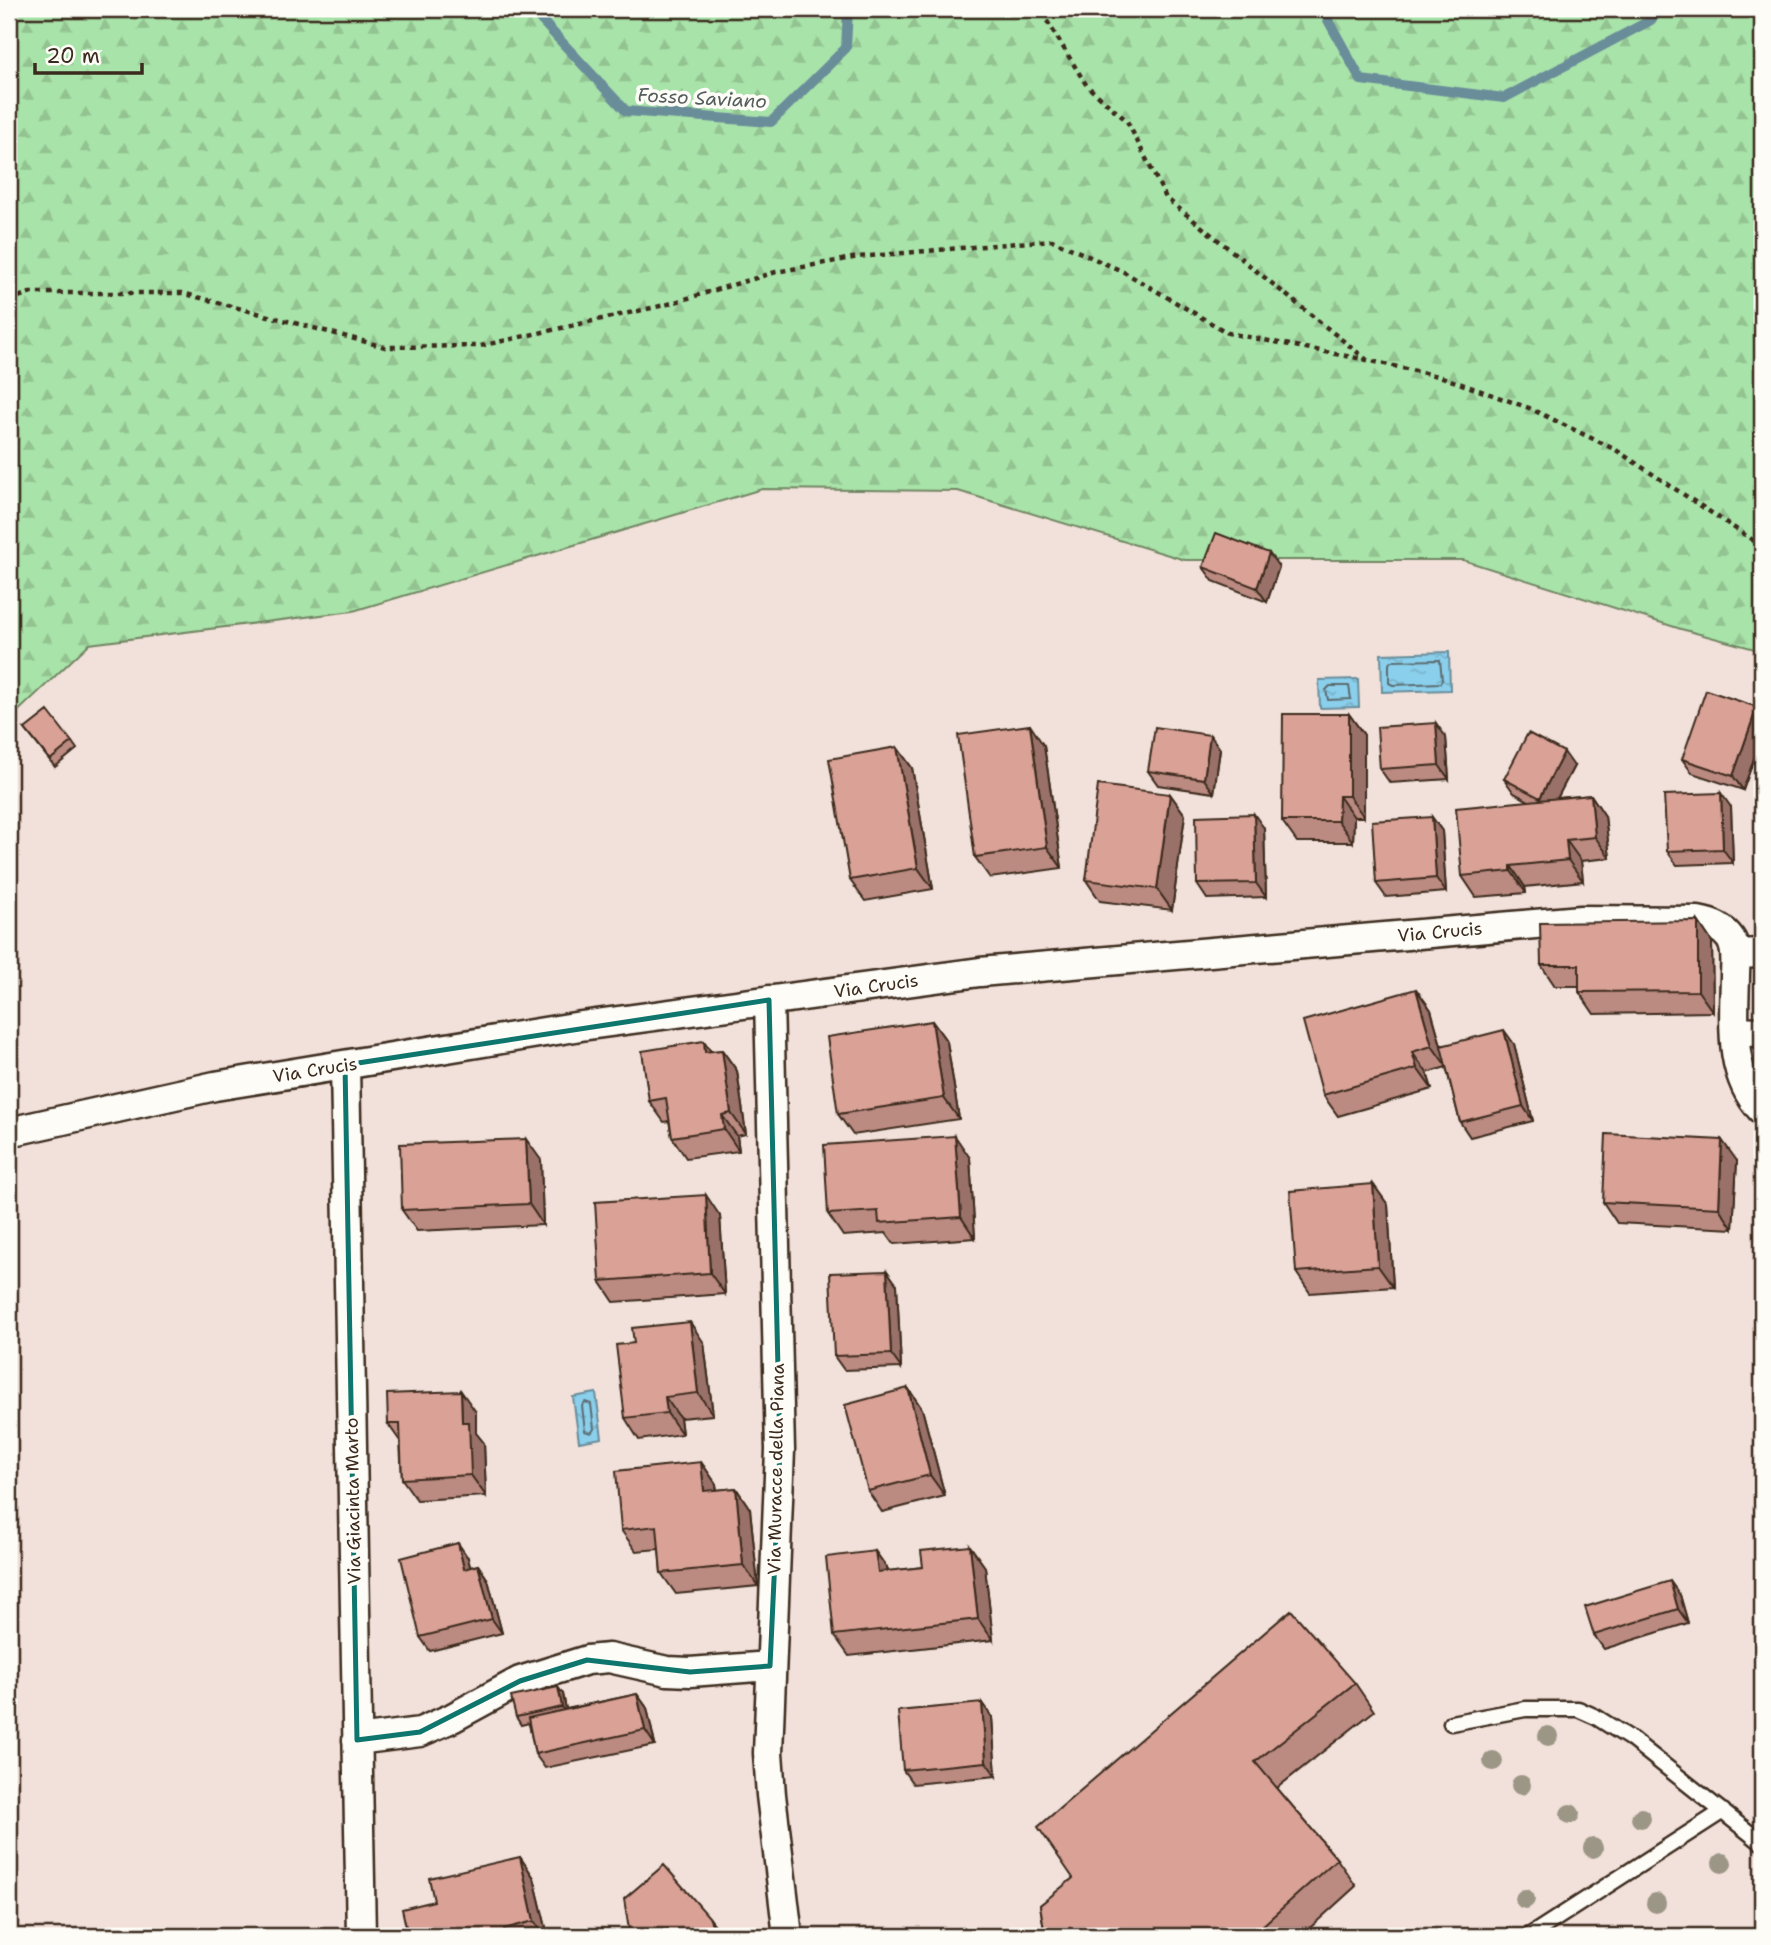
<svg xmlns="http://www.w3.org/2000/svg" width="1771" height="1945" font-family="'Shantell Sans',sans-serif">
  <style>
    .forest { fill: url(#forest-firs); stroke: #728664; stroke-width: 2 }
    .water { fill: url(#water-ripples); stroke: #6a8d9a; stroke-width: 2 }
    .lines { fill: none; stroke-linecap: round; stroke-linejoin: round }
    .shore { stroke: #5b6c70; stroke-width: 2 }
    .stream { stroke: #6a8d9a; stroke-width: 10 }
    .service-casing { stroke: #3b2a1e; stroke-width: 19 }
    .minor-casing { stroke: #3b2a1e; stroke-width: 33 }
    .path { stroke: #3b2a1e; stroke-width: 4.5; stroke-dasharray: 5 5; stroke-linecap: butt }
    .service { stroke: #fdfcf7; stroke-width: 14 }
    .minor { stroke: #fdfcf7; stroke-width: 28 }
    .tree { fill: #9c9686 }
    .wall { fill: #bb8a81; stroke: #3b2a1e; stroke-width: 2 }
    .shaded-wall { fill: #997169; stroke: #3b2a1e; stroke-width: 2 }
    .building { fill: #daa196; stroke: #3b2a1e; stroke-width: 2 }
    .marked { fill: none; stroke: #0f766e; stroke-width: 5; stroke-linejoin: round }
    .labels { text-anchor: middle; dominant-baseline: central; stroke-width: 7; stroke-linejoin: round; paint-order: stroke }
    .street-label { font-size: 18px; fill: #3b2a1e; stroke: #fdfcf7 }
    .water-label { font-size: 19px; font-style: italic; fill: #535c5c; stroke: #fdfcf7 }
  </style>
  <defs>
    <pattern id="forest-firs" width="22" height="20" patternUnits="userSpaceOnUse" patternTransform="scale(1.75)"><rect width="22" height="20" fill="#a8e3a9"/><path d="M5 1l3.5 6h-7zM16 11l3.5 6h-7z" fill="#92c391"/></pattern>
    <pattern id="water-ripples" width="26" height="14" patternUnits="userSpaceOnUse" patternTransform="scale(1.75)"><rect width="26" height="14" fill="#8acfec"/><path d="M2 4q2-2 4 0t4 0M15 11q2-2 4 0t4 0" fill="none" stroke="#78b2ca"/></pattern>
  </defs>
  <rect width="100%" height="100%" fill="#f2e1da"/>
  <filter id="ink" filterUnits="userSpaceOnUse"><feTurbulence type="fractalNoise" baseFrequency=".0143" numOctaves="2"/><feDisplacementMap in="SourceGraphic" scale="14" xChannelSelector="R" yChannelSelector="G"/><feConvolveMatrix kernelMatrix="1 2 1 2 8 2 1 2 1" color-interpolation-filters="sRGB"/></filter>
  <g filter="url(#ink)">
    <path class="forest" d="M9,9h1753v642l-81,-22 -218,-69h-278l-227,-69 -196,-2 -409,122 -264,33 -80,76z"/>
    <path class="water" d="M1449,652l1,38 -68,2 -1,-38z
      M1358,679l1,28 -39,1 -1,-28z
      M596,1393l6,45 -23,4 -6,-45z"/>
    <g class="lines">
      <path class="shore" d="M1440,660l2,20 -2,3 -47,2 -4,-2v-19l2,-3z
        M1330,686h19l2,13 -23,1 -2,-10z
        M585,1402l6,2 3,25 -3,4 -6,-2 -3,-25z"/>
      <path class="stream" d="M531,9l95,102 145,11 75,-74 2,-39
        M1322,9l39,71 143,18 147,-78 10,-11"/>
      <defs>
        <path id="service" d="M1451,1723l74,-14h53l18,8 35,22 131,104
          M1529,1936l194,-125"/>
        <path id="minor" d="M1735,954l27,-1
          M769,1000l11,450 -12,303 3,42 17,141
          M1735,1031l27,1
          M345,1065l16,871
          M9,1132l206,-46 366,-60 399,-54 601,-52 117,1c12,2 25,7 32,17 8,11 5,26 5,38 -1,46 -7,98 27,134
          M357,1740l63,-8 32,-14 68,-37 67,-21 22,-2 58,13 23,1 80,-6"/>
      </defs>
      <use href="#service" class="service-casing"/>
      <use href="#minor" class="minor-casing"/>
      <path class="path" d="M1047,21l40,65 40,35 39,77 201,162 75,17 87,31 87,42 146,96
        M9,300l21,-7h152l203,54 95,-1 185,-41 111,-33 82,-15 194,-17 72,32 104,61 139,27"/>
      <use href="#service" class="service"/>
      <use href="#minor" class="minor"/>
    </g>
    <g class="tree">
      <circle cx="1548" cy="1736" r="10"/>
      <circle cx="1493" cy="1761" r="10"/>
      <circle cx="1521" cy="1785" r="10"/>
      <circle cx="1570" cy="1814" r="10"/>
      <circle cx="1641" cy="1818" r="10"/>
      <circle cx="1593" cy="1848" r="10"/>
      <circle cx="1722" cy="1863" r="10"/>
      <circle cx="1525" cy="1899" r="10"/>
      <circle cx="1656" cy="1903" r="10"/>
    </g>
    <path class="wall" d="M1203,567h76l-12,35 -54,-21z
      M1757,707l5,7v22l-19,54 -51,-17 -10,-14z
      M1349,714l15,21v82h-10l-1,25h-56l-15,-21z
      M25,729l47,13 5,7 -22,18z
      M1210,735l10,14 -6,44 -56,-8 -10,-14z
      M1446,737l3,42 -59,4 -10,-14z
      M1044,746l18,122 -72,10 -15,-21z
      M897,747l15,21 21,121 -68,12 -15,-21z
      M1574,766l-17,32 34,-3 14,21 5,42 -29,3 2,20 -58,6 1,6 -50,4 -14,-21 67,-75 -15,-8 -10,-14z
      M1170,794l15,21 -13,95 -72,-9 -14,-21z
      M1731,807l2,56 -56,2 -10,-14z
      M1432,817l10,14 4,61 -60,5 -10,-14z
      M1264,828l2,69 -59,2 -10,-15z
      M1698,921l14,21 1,70 -119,2 -15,-22v-6h-24l-14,-21z
      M1416,989l15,21 10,35 73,-1 19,77 -63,16 -10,-15 -14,-55 -19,6 5,16 -94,27 -15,-21z
      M932,1021l15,21 12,77 -106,16 -15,-21z
      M704,1041l7,10 11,-1 15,21 9,63 -9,2 2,15 -53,7 -14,-21 -3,-16 -5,1 -15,-21z
      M970,1158l5,80 -81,6 -8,-11 -43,3 -15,-22z
      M541,1160l2,65 -126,6 -15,-21z
      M1737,1161l-4,68 -116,-6 -14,-21z
      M1373,1184l15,21 5,82 -83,6 -14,-21z
      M720,1216l5,78 -111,8 -14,-21z
      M887,1271l10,14 4,83 -57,2 -10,-14z
      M704,1343l9,72 -33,3 2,16 -43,6 -14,-22z
      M908,1388l14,21 23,87 -63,16 -14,-21z
      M476,1412v21l8,10 2,53 -69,4 -15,-21 -2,-38 -12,-17z
      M701,1462l15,22 1,6 19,-2 14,21 8,77 -82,8 -15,-21 -2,-24 -23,2 -15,-21z
      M970,1546l15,21 8,73 -144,16 -15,-21 41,-84 14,20 34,-4z
      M468,1558l2,9 8,-2 10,15 14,53 -72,18 -10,-14z
      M1680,1595l8,28 -84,26 -10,-14z
      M1355,1683l19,28 -97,77 60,71 19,27 -55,50h-256l-5,-31z
      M563,1694l3,15 71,-15 10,14 8,37 -110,23 -10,-14 -6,-31 -8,2 -5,-8z
      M992,1717l4,59 -83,8 -10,-14z
      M520,1857l14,21 14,58h-140l26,-35z"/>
    <path class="shaded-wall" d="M1269,553l10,14 -12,35 -10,-14z
      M1757,707l5,7v22l-19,54 -10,-14z
      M1349,714l15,21v82l-15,-21z
      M1436,723l10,14 3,42 -10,-14z
      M1030,725l14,21 18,122 -15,-21z
      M1210,735l10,14 -6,44 -10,-14z
      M897,747l15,21 21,121 -15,-21z
      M1564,752l10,14 -24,46 -10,-14z
      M1721,793l10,14 2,56 -10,-14z
      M1170,794l15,21 -13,95 -15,-21z
      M1591,795l14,21 5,42 -15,-21z
      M1339,796l15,21 -1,25 -15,-21z
      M1254,814l10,14 2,69 -10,-14z
      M1432,817l10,14 4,61 -10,-14z
      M1566,840l15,21 2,20 -15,-21z
      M1511,866l14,21 1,6 -15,-22z
      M1698,921l14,21 1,70 -15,-21z
      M1416,989l15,21 16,57 -15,-21z
      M932,1021l15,21 12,77 -15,-21z
      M1504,1030l10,14 19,77 -10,-15z
      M704,1041l14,21 -13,-10z
      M722,1050l15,21 9,63 -15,-21z
      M1412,1052l15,21 5,16 -15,-21z
      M722,1115l15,21 2,15 -15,-22z
      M955,1136l15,22 5,80 -14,-21z
      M526,1139l15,21 2,65 -14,-21z
      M1722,1140l15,21 -4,68 -14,-21z
      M1373,1184l15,21 5,82 -15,-21z
      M706,1195l14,21 5,78 -15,-21z
      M887,1271l10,14 4,83 -10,-14z
      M690,1322l14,21 9,72 -15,-22z
      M908,1388l14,21 23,87 -15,-21z
      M461,1391l15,21v21l8,10 2,53 -15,-21 -9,-53z
      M665,1397l15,21 2,16 -15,-21z
      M701,1462l15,22 2,28 -14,-21z
      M736,1488l14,21 8,77 -15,-21z
      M458,1543l10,15 6,25 -10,-14z
      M970,1546l15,21 8,73 -15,-21z
      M875,1551l15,21h-12z
      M478,1565l10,15 14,53 -10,-14z
      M1670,1581l10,14 8,28 -10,-14z
      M558,1687l5,7 4,21 -5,-8z
      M637,1694l10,14 8,37 -10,-15z
      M982,1703l10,14 4,59 -10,-14z
      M520,1857l14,21 14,58h-3l-11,-15z
      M709,1917l14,19h-6z"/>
    <path class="building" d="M1216,533l53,20 -12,35 -54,-21z
      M1706,690l51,17 -24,69 -51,-17z
      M48,711l24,31 -22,18 -25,-31z
      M1283,714h66v82h-10l-1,25h-56z
      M1436,723l3,42 -59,4 -3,-42z
      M1030,725l17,122 -72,10 -17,-122z
      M1155,727l55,8 -6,44 -56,-8z
      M1528,733l36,19 -24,46 -36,-19z
      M897,747l21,121 -68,12 -21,-121z
      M1098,785l72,9 -13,95 -71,-9z
      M1721,793l2,56 -56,2 -3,-56z
      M1591,795l4,42 -29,3 2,20 -57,6v5l-49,5 -6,-68z
      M1254,814l2,69 -59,1 -1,-68z
      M1432,817l4,61 -60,5 -4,-62z
      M1698,921v70l-119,1v-27h-38l-1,-42z
      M1416,989l16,57 -20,6 5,16 -94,27 -20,-74z
      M932,1021l12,77 -106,16 -11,-77z
      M1504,1030l19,76 -63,16 -19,-76z
      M704,1041l1,11 17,-2 9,63 -9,2 2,14 -52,8 -6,-39 -17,3 -7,-50z
      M1606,1134l116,6 -3,68 -116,-6z
      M955,1136l6,81 -82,6 -1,-12 -50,3 -4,-69z
      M526,1139l3,65 -127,6 -2,-66z
      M1373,1184l5,82 -82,6 -6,-81z
      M706,1195l4,78 -110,8 -5,-79z
      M887,1271l4,83 -57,2 -4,-83z
      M690,1322l8,71 -33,4 2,16 -42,5 -9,-73 18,-2 -2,-15z
      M908,1388l22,87 -62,16 -23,-86z
      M461,1391l1,31h7l2,53 -69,4 -2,-55h-12l-1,-30z
      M701,1462l3,29 32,-3 7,77 -82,8 -4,-47 -36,4 -5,-59z
      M458,1543l6,26 14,-4 14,54 -72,18 -19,-79z
      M970,1546l8,73 -144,16 -8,-78 49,-6 3,21 45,-5 -2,-16z
      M1670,1581l8,28 -84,26 -9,-28z
      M1291,1610l64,73 -100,79 82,97 -86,77h-206l-5,-31 33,-27 -35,-51z
      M558,1687l4,20 -46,10 -5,-20z
      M637,1694l8,36 -110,24 -7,-36z
      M982,1703l4,59 -83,8 -5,-59z
      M520,1857l14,64 -30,8 2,7h-98l-6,-27 32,-8 -5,-23z
      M664,1865l45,52 8,19h-87l-6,-37z"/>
  </g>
  <path class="marked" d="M769,1000l11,450 -10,216 -80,6 -103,-12 -67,21 -100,51 -63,8 -12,-675z"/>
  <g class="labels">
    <g class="street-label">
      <text transform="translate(1440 932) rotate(-5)">Via Crucis</text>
      <text transform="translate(876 986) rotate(-8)">Via Crucis</text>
      <text transform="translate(315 1070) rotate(-9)">Via Crucis</text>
      <text transform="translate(776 1469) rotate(-89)">Via Muracce della Piana</text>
      <text transform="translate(353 1501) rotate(-91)">Via Giacinta Marto</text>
    </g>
    <g class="water-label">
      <text transform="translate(702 98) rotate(3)">Fosso Saviano</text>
    </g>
  </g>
  <rect width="1771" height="1945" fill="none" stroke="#fdfcf7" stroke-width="35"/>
  <rect x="18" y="18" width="1736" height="1910" fill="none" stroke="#3b2a1e" stroke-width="2.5" filter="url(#ink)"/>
  <path d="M35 63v10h107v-10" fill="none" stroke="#3b2a1e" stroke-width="3.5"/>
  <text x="46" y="63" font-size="21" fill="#3b2a1e" stroke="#fdfcf7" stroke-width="5" paint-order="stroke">20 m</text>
</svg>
